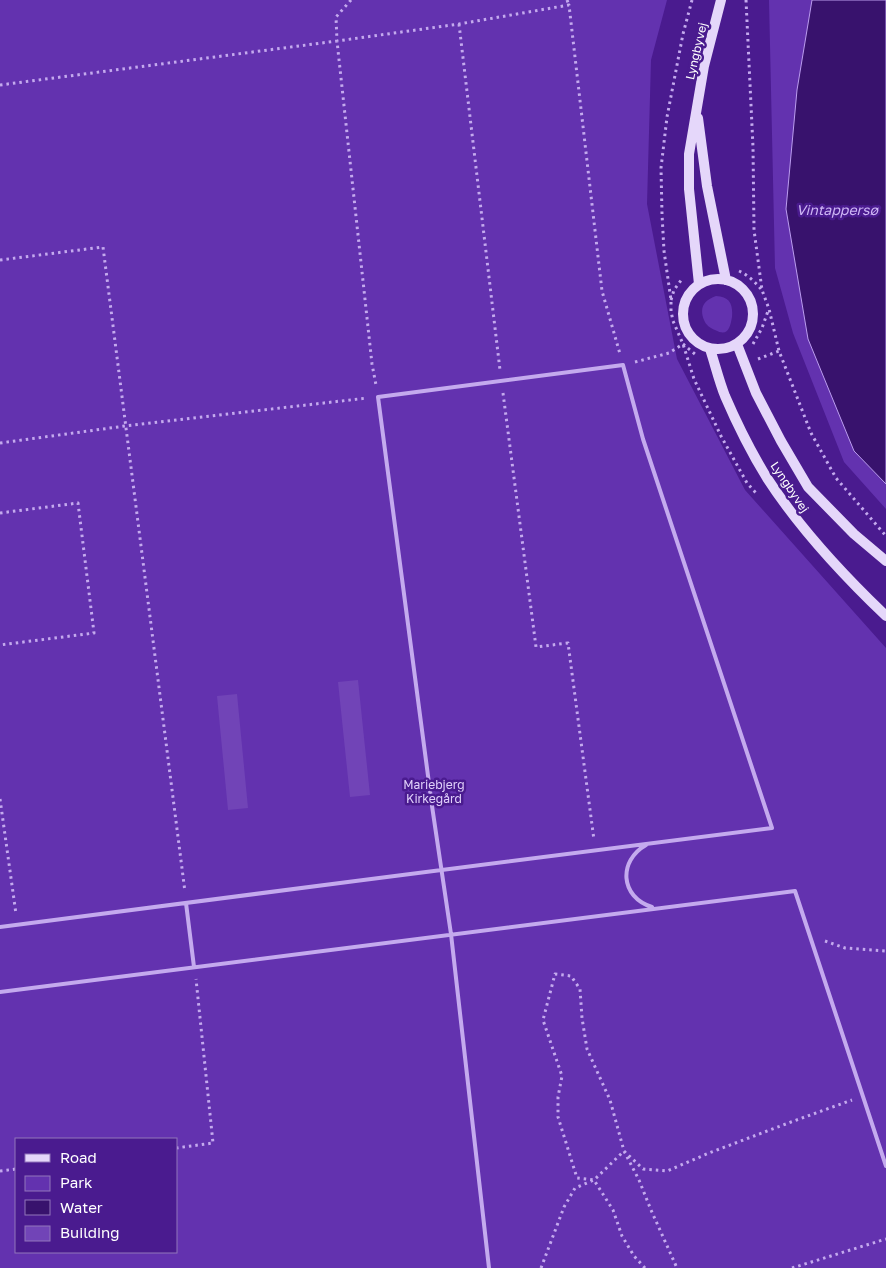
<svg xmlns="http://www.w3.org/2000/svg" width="886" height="1268" font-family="'Golos Text',sans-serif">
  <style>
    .green { fill: #6332af; fill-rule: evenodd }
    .water { fill: #38126d; stroke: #bc9df0 }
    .building { fill: #7144b7 }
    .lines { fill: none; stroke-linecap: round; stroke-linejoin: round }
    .path { stroke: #c4aaee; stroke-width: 3; stroke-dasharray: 2.5 4; stroke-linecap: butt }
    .lane { stroke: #c4aaee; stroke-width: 4 }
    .secondary { stroke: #e5d7fa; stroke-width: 10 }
    .labels { text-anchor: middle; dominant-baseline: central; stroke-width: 5; stroke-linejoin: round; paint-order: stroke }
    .street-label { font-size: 12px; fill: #fff; stroke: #4a1b8f }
    .park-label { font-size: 12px; fill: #e0d0fa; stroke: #4a1b8f }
    .water-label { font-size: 14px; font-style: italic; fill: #ceb6f5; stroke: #4a1b8f }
  </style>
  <rect width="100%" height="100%" fill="#4a1b8f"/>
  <path class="green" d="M0,0h667l-16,60 -4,144 30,155 68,131 141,158v620h-886zM16,1139h160v113h-160z
    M769,0h43l-15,90 57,361 32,33v25l-42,-47 -51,-129 -18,-65z
    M716,296c14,1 17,8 16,21 -2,11 -4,20 -17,13 -5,-2 -9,-5 -11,-10 -5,-12 0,-20 12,-24z"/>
  <path class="water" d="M812,0h74v484l-32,-33 -46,-112 -22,-130 11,-119z"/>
  <path class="building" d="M358,680l12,115 -20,2 -12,-115z
    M237,694l11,114 -20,2 -11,-114z"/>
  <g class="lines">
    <path class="path" d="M351,0l-15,17 1,24 122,-17 110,-19 33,286 18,63
      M567,0l2,5
      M692,0l-9,34 -16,83 -6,51 1,46 2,37 7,49v11l2,10 10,23 11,35 27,57 26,47 9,10
      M746,0l7,147 1,83 8,60 7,19 10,42 32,82 25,45 50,58
      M459,24l41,346
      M0,85l337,-44 35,323 4,21
      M0,260l103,-13 82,645
      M739,271c9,4 16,11 22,18
      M671,300l3,-10 8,-11
      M683,344l13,11
      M753,344l9,-16 6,-17
      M758,359l21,-8
      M635,362l34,-9 14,-9
      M503,393l33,254 32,-4 26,197
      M0,443l125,-17 242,-28
      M0,513l78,-10 16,130 -94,12
      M0,799l16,115
      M825,941l20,7 41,3
      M176,1148l37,-5 -17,-164
      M0,1171l16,-2
      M541,1268l23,-61 11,-19 19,-8 30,-29 19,18 24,2 42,-18 82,-31 61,-22
      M645,1268l-11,-12 -12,-20 -9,-26 -19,-30 -17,-2 -19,-61v-20l4,-21 -19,-56 12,-46 16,2 9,13 2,29 5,31 23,51 14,51 15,29 12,30 26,58
      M792,1268l94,-29"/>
    <path class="lane" d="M646,845c-28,16 -26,52 6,62
      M186,903l8,64
      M0,927c257,-34 515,-66 772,-99l-129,-389 -20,-74 -245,32 54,409 19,128 38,334
      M0,992l795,-101 91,275"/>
    <path class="secondary" d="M698,118l9,68 19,94
      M683 314a35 35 0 1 1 70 0a35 35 0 1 1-70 0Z
      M699,284l-10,-95v-35l15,-88 17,-66
      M737,344l19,49 25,48 27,46 46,47 32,27
      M710,349c5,15 9,32 15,47 12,28 26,56 42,82 33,51 75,96 119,138"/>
  </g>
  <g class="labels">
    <g class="street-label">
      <text transform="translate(696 51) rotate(-77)">Lyngbyvej</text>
      <text transform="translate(790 487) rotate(56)">Lyngbyvej</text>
    </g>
    <g class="park-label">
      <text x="434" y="784">Mariebjerg<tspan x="434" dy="14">Kirkegård</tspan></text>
    </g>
    <g class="water-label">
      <text x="837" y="209">Vintappersø</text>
    </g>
  </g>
  <rect x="15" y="1138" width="162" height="115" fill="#4a1b8f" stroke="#9276bc"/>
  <rect x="25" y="1154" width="25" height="8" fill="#e5d7fa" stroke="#9276bc"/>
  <text x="60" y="1163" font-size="15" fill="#ffffff">Road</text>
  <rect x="25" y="1176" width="25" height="15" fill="#6332af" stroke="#9276bc"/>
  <text x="60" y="1188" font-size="15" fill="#ffffff">Park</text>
  <rect x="25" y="1200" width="25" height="15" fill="#38126d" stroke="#9276bc"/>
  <text x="60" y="1213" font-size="15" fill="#ffffff">Water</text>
  <rect x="25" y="1226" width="25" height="15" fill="#7144b7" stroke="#9276bc"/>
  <text x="60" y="1238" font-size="15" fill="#ffffff">Building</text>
</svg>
